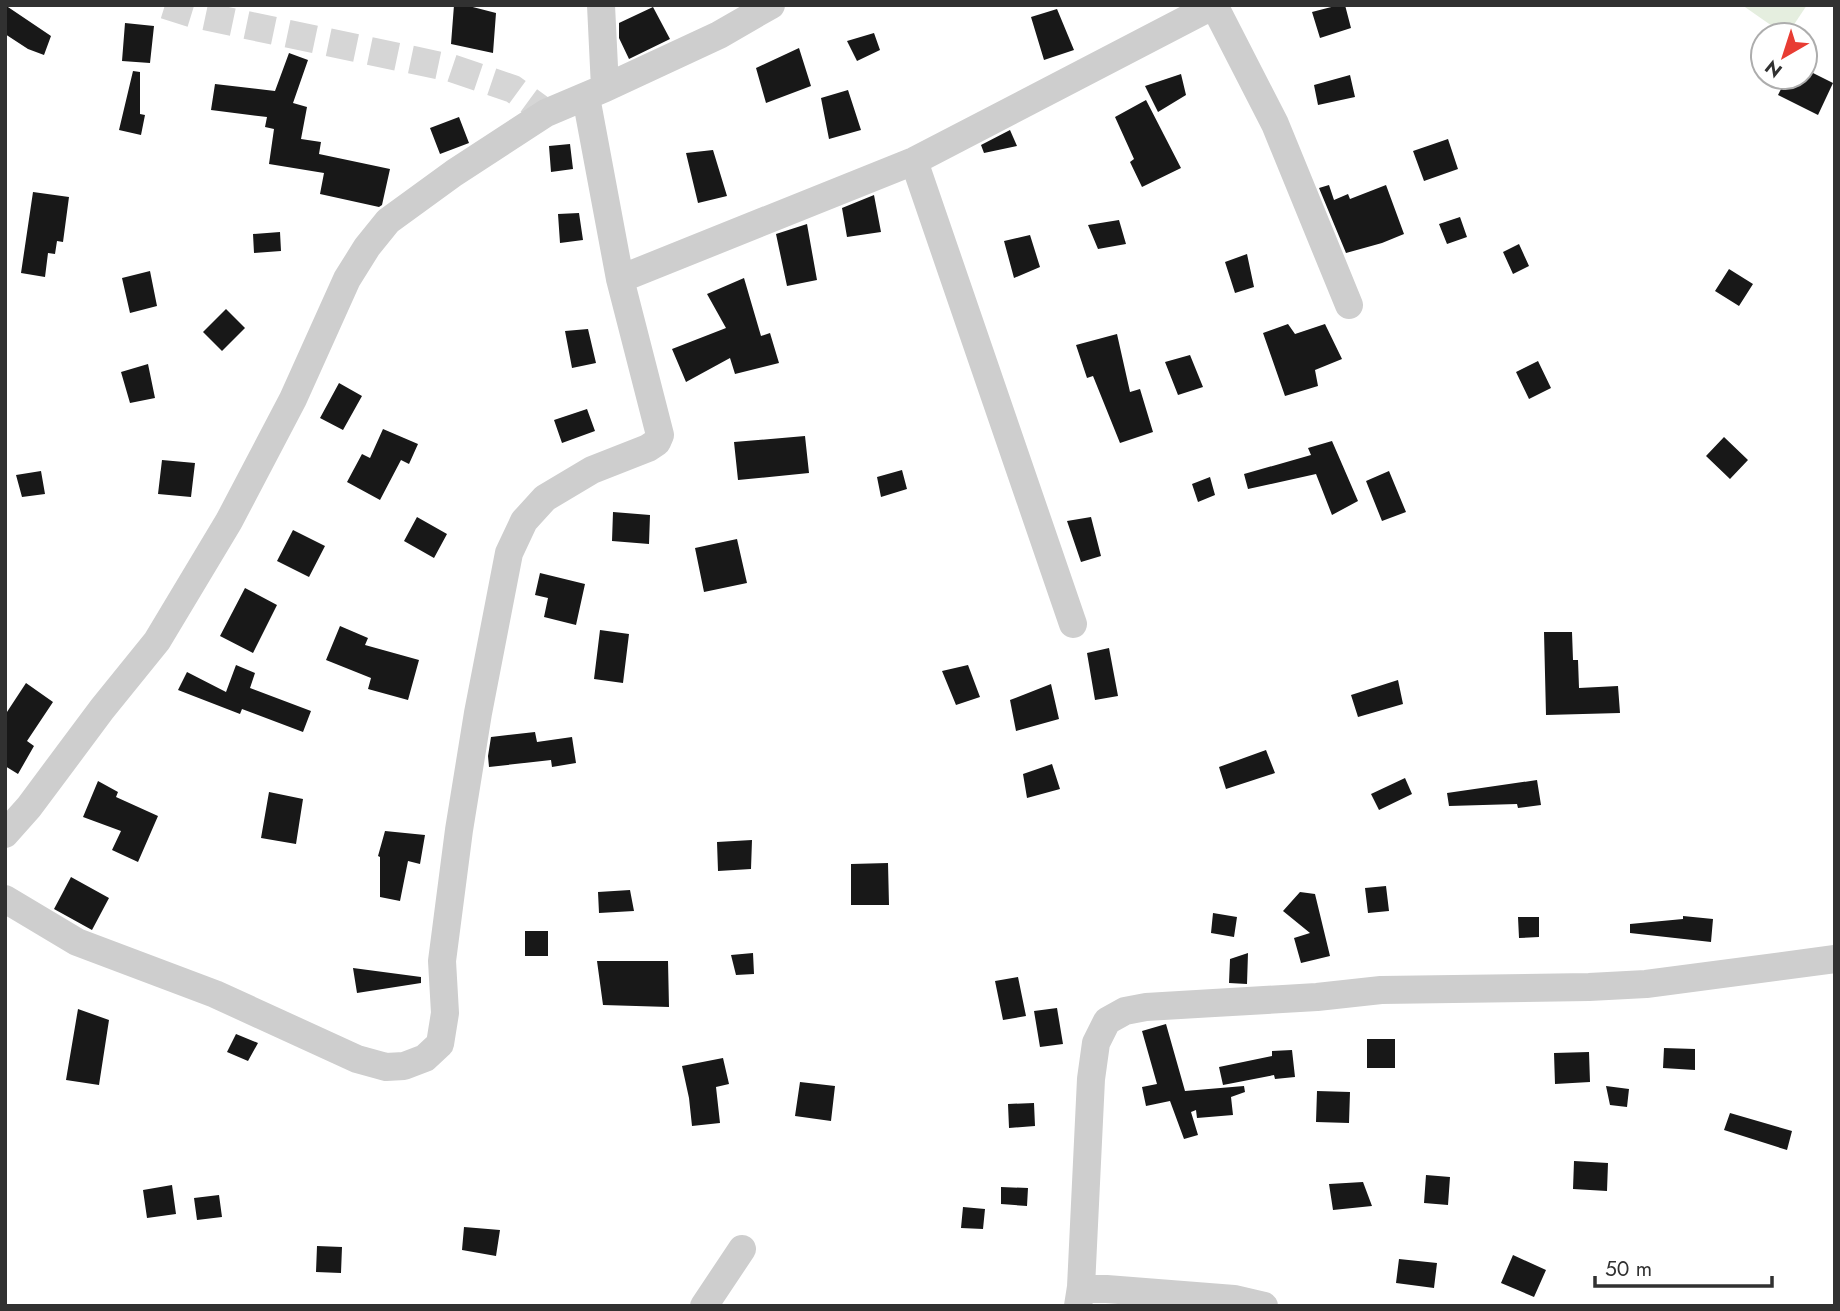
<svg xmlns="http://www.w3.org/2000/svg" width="1840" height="1311" font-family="Jost,sans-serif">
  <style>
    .green { fill: #e5eedf }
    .building { fill: #181818 }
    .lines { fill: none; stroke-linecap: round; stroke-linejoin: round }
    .minor-tunnel { stroke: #d6d6d6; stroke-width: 28; stroke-dasharray: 28 14; stroke-linecap: butt }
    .minor { stroke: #cecece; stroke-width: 28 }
  </style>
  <rect width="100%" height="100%" fill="#fff"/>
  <path class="green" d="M1742,5h65l-20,30h-2z"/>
  <path class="building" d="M5,5l46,31 -7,19 -16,-6 -23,-15z
    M454,5h11l31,8 -3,40 -42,-9z
    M1339,5h6l6,23 -31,10 -8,-26z
    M653,7l17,32 -41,20 -10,-21v-15z
    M1057,9l17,41 -30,10 -13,-43z
    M125,23l29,3 -4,37 -28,-2z
    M874,33l6,17 -23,11 -10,-20z
    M799,48l12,38 -45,17 -10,-35z
    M289,53l19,7 -15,43 14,4 -6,32 20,3 -2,12 71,15 -8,36 -3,2 -59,-13 4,-21 -55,-9 5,-35 -9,-2 2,-10 -56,-7 4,-26 60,7z
    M1805,69l28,14 -15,32 -40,-20 9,-18h18z
    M133,71l7,1v42l5,1 -4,20 -22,-5z
    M1181,74l5,21 -28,17 -13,-26z
    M1350,75l5,22 -37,8 -4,-20z
    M848,90l13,40 -32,9 -8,-41z
    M1146,100l35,68 -39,19 -12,-25 4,-3 -19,-42z
    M459,117l10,26 -29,11 -10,-26z
    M1010,130l7,16 -33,7 -3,-8z
    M1448,139l10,30 -34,12 -11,-30z
    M570,144l3,25 -22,3 -2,-26z
    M713,150l14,46 -29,7 -12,-50z
    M1329,185l5,15 14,-6 2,5 36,-14 18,49 -22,9 -36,10 -27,-65z
    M33,192l36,5 -6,45 -6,-1 -2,13 -7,-1 -3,24 -24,-4z
    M874,195l7,37 -34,5 -5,-29z
    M579,213l4,27 -23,3 -2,-29z
    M1460,217l7,20 -20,7 -8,-20z
    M1119,220l7,24 -28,5 -10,-24z
    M807,224l10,56 -30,6 -11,-52z
    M280,232l1,19 -27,2 -1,-19z
    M1030,235l10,32 -26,11 -10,-37z
    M1519,244l10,22 -16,8 -10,-22z
    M1247,254l7,33 -19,6 -10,-31z
    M1729,269l24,15 -14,22 -24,-15z
    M150,271l7,35 -27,7 -8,-35z
    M744,278l17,58 9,-3 9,30 -44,11 -5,-16 -44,24 -14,-33 54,-21 -19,-34z
    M226,309l19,19 -23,23 -19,-19z
    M1288,324l7,10 30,-10 17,35 -27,11 3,16 -33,10 -22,-63z
    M588,329l8,34 -24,5 -7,-37z
    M1117,334l13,58 10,-3 13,43 -33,11 -27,-67 -6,2 -11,-33z
    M1190,355l13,32 -25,8 -13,-33z
    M1538,361l13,27 -22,11 -13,-27z
    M148,364l7,34 -25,5 -9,-31z
    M339,383l23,13 -19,34 -23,-12z
    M587,409l8,22 -33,12 -8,-23z
    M383,429l35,15 -9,20 -8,-4 -21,40 -33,-18 15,-28 8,4z
    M805,436l4,37 -71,7 -4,-38z
    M1724,437l24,23 -18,19 -24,-23z
    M1332,441l26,60 -26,14 -16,-41 -68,15 -4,-15 67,-19 -3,-7z
    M162,460l33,3 -4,34 -33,-3z
    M902,470l5,19 -26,8 -4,-20z
    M41,471l4,23 -23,3 -6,-22z
    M1389,471l17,41 -24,9 -16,-40z
    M1210,477l5,18 -17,7 -6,-18z
    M613,512l37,3 -1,29 -37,-3z
    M417,517l30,17 -13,24 -30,-17z
    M1091,517l10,39 -20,6 -14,-41z
    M293,530l32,16 -16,31 -32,-16z
    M737,539l10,44 -43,9 -9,-44z
    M540,573l45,11 -9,41 -32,-8 4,-19 -13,-3z
    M245,588l32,17 -24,48 -33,-17z
    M340,626l28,12 -3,7 54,15 -11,40 -40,-11 3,-11 -45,-18z
    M600,630l29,4 -6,49 -29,-4z
    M1544,632h28l1,28h5l1,28 39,-2 2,27 -74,2z
    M1109,648l9,48 -23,4 -8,-47z
    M236,665l19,8 -5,15 61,23 -8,21 -61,-23 -2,5 -62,-24 9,-18 39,20z
    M968,665l12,32 -24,8 -14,-34z
    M1398,680l5,24 -45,13 -7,-22z
    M26,683l27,19 -26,39 7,5 -16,28 -13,-8v-51z
    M1051,684l8,35 -43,12 -6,-31z
    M535,732l2,10 35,-5 4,26 -24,4 -1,-7 -62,7 -1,-11 3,-19z
    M1266,750l9,23 -49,16 -7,-22z
    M1052,764l8,25 -33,9 -4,-24z
    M1405,778l7,16 -33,16 -8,-16z
    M1537,780l4,25 -23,3 -1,-4 -68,2 -2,-13z
    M98,781l20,11 -2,5 42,19 -20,46 -26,-12 9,-19 -38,-14z
    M269,792l34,7 -7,45 -35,-6z
    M385,831l40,4 -5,29 -12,-3 -8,40 -20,-4v-40l-2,-1z
    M752,840l-1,29 -33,2 -1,-29z
    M888,863l1,42h-38v-41z
    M71,877l38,21 -17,32 -38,-21z
    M1386,886l3,25 -21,2 -3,-25z
    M630,890l4,21 -35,2 -1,-21z
    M1300,892l15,2 15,62 -29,7 -7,-25 16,-5 -27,-22z
    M1213,913l24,4 -3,20 -23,-4z
    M1683,916l30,3 -2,23 -81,-9v-9l53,-5z
    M1518,917h21v20l-20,1z
    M525,931h23v25h-23z
    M753,953l1,21 -18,1 -5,-20z
    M1248,953l-1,31 -18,-1 1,-24z
    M597,961h71l1,46 -66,-2z
    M353,968l68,9v6l-64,10z
    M1018,977l8,39 -23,4 -8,-39z
    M1057,1008l6,36 -23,3 -6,-36z
    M78,1009l31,11 -10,65 -33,-5z
    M1166,1024l19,67 59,-5 1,6 -14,5 2,18 -36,3 -1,-8 -5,2 7,23 -14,4 -14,-38 -24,5 -4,-19 15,-3 -15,-53z
    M236,1034l22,9 -10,18 -21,-9z
    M1367,1039h28v29h-28z
    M1664,1048l31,1v21l-32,-2z
    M1292,1050l3,27 -20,2 -1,-4 -51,10 -4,-18 53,-11v-5z
    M1589,1052l1,30 -35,2 -1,-31z
    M723,1058l6,26 -13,3 4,36 -28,3 -3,-28 -7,-32z
    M800,1082l35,4 -4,35 -36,-5z
    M1606,1086l23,3 -2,18 -17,-2z
    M1317,1091l33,1 -1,31 -33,-1z
    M1034,1103l1,23 -26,2 -1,-24z
    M1730,1113l62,18 -5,19 -63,-20z
    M1574,1161l34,2 -1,28 -34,-2z
    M1426,1175l24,2 -2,28 -24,-2z
    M1363,1182l9,24 -39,4 -4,-26z
    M172,1185l4,29 -29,4 -4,-28z
    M1001,1187l27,1 -1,18 -26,-2z
    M219,1195l3,22 -25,3 -3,-22z
    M963,1207l22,2 -2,20 -22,-1z
    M464,1227l36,3 -4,26 -34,-6z
    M317,1246l25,1 -1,26 -25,-1z
    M1513,1255l33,15 -12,27 -33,-14z
    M1399,1259l38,4 -3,25 -38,-5z"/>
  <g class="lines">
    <path class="minor-tunnel" d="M165,5l29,9 257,54 62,21 33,24"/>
    <path class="minor" d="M601,5l4,83
      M1214,5l61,119 74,181
      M914,161l159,463
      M620,279l294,-118 300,-156
      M5,834l24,-27 73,-98 55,-68 72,-120 64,-122 54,-120 20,-32 21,-26 66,-48 92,-60 59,-25 114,-53 52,-30
      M5,899l72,43 138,52 142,65 29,8 18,-1 21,-8 15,-14 5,-31 -3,-52 17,-131 19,-117 31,-160 15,-32 21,-23 47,-28 56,-22 9,-6 3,-7 -40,-156 -34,-182
      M1081,1287l153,12 30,7
      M704,1306l38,-57
      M1078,1306l3,-19 10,-208 5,-36 11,-22 18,-10 21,-4 171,-10 64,-7 208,-3 57,-3 189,-25"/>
  </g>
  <rect width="1840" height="1311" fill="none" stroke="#313131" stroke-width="14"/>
  <g transform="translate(1784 56) rotate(219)"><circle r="33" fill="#ffffff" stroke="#adadad" stroke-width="2"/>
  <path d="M0-5L12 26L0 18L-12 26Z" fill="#e83c33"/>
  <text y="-10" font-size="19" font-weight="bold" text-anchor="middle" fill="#313131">N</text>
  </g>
  <path d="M1595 1276v10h177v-10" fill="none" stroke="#313131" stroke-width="3.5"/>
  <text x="1605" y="1276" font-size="21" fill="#313131" stroke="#ffffff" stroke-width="5" paint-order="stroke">50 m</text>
</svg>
